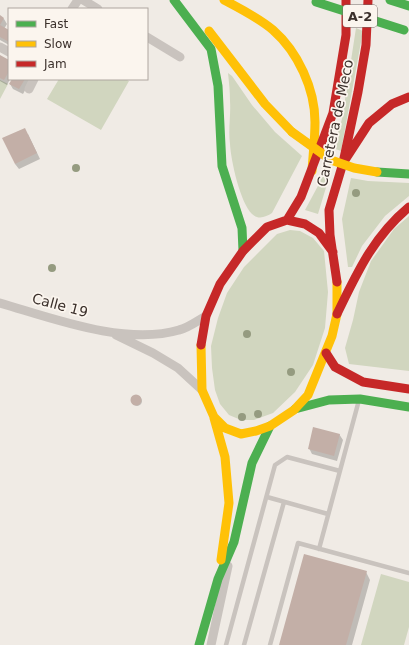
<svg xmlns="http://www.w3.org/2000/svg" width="409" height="645" font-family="'DejaVu Sans',sans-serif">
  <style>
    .green { fill: #d1d6bf }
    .shadow { fill: #0003 }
    .building { fill: #c3afa7 }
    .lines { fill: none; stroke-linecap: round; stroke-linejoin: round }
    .lane { stroke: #c9c3be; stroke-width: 4.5 }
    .street { stroke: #c9c3be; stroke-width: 9 }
    .fast { stroke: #4caf50; stroke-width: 9 }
    .slow { stroke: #ffc107; stroke-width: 9 }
    .jam { stroke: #c62828; stroke-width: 9 }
    .fast-bridge { stroke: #4caf50; stroke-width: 9 }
    .slow-bridge { stroke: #ffc107; stroke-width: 9 }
    .tree { fill: #959b80 }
    .labels { text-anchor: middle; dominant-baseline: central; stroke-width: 3.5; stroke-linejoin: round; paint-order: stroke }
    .shield { fill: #fbf5ee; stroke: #756b66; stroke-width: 1 }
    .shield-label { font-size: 13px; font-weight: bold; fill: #3b302b }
    .street-label { font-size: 14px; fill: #3b302b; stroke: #fbf5ee }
  </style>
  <rect width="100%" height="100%" fill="#f0ebe5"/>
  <path class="green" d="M356,28l7,3 -22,120 -8,-3 9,-29z
    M228,73l4,3 20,29 23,27 27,24 -30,57c-6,4 -14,7 -20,1 -12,-12 -21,-53 -22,-70 -2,-14 1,-29 0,-43 0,-9 -1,-19 -2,-28z
    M59,79h66l4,2 -28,49 -54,-31z
    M0,80l8,4 -8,15z
    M324,168l7,3 -13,43 -13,-4 14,-26z
    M351,178l17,3 41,2v13l-24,20 -23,30 -10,21h-4l-6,-48z
    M409,216v155l-60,-7 -4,-16 8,-28 6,-28 12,-31 23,-32z
    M290,230l10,1 13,7 11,13 4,41 -3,36 -12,37 -18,27 -22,21 -19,7h-13l-12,-5 -9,-11 -5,-14 -3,-22 -1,-22 7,-28 9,-25 17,-26 33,-33z
    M381,574l28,8v45l-5,18h-43z"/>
  <path class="shadow" d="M0,17l4,2 3,5 -3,5 5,2v14l-9,-5z
    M0,57l9,4v18h1l-3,6 -7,-4z
    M13,79h18l-8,15 -10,-5 -3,-5z
    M28,134l12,25 -21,10 -4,-5z
    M132 401a5 5 0 1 1 10 0a5 5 0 1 1-10 0Z
    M339,434l4,6 -6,21 -25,-7 -3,-6z
    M366,572l4,8 -18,65h-72z"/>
  <path class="building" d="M0,15l4,3 -4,7 9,5v12l-9,-5z
    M0,55l9,5v14l-1,-1 -4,7 -4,-2z
    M12,79h13l-6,10 -10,-5z
    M25,128l12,25 -22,11 -13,-26z
    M130.5 400a5.5 5.5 0 1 1 11 0a5.5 5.5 0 1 1-11 0Z
    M313,427l27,7 -6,22 -26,-7z
    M304,554l63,17 -21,74h-67z"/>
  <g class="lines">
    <path class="lane" d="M267,497l61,17
      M319,549l40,-149
      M226,645l49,-180 12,-8 53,14
      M244,645l40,-143
      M270,645l28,-102 111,30"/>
    <path class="street" d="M83,0l15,9
      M72,9l6,-9
      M147,37l33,20
      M0,47l9,5
      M29,89l5,-10
      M0,303c52,15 125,43 179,27 9,-2 18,-9 27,-14
      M116,335l37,18 25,15 24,22
      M211,645l17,-79"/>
    <path class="fast" d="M174,0l37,49 7,37 4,80 20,62 1,23
      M390,0l19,6
      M377,172l32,2
      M295,409l34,-9 31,-1 49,8
      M199,645l19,-66 16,-37 18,-79 18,-37"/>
    <path class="slow" d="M224,0c17,9 35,18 49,30 25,22 42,59 42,92 0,16 -2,33 -3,49
      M209,31l56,73 27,28
      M201,345l1,45 12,27 11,11 16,6 15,-3 14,-5 24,-16 14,-15 24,-59 5,-22v-32
      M214,418l11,39 4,46 -8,57"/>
    <path class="jam" d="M343,163l26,-40 23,-19 17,-7
      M287,220l14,-23 32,-84 13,-78v-35
      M337,282l-7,-47 -1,-25 14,-47 15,-71 8,-47 2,-45
      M337,314c20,-41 36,-77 72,-107
      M201,345l5,-29 14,-32 23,-33 24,-24 20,-7 18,4 14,9 14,19
      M326,353l9,14 28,15 46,7"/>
    <path class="fast-bridge" d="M316,2l88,28"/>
    <path class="slow-bridge" d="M292,132l39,28 23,8 23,4"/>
  </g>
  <g class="tree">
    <circle cx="76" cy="168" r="4"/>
    <circle cx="356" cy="193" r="4"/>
    <circle cx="52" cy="268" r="4"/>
    <circle cx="247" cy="334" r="4"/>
    <circle cx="291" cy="372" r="4"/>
    <circle cx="258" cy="414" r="4"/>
    <circle cx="242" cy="417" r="4"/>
  </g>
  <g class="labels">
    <rect class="shield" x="343" y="5" width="34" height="22" rx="3"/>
    <g class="shield-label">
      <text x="360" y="16">A-2</text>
    </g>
    <g class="street-label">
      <text transform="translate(335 123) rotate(-78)">Carretera de Meco</text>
      <text transform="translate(60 305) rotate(15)">Calle 19</text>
    </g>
  </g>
  <rect x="8" y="8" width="140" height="72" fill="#fbf5ee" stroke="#aea6a0"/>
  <rect x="16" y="21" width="20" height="6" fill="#4caf50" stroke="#aea6a0"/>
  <text x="44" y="28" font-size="12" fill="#3b302b">Fast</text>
  <rect x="16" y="41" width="20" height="6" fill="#ffc107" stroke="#aea6a0"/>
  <text x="44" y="48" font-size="12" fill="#3b302b">Slow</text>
  <rect x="16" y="61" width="20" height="6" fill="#c62828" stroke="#aea6a0"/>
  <text x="44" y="68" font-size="12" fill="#3b302b">Jam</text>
</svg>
